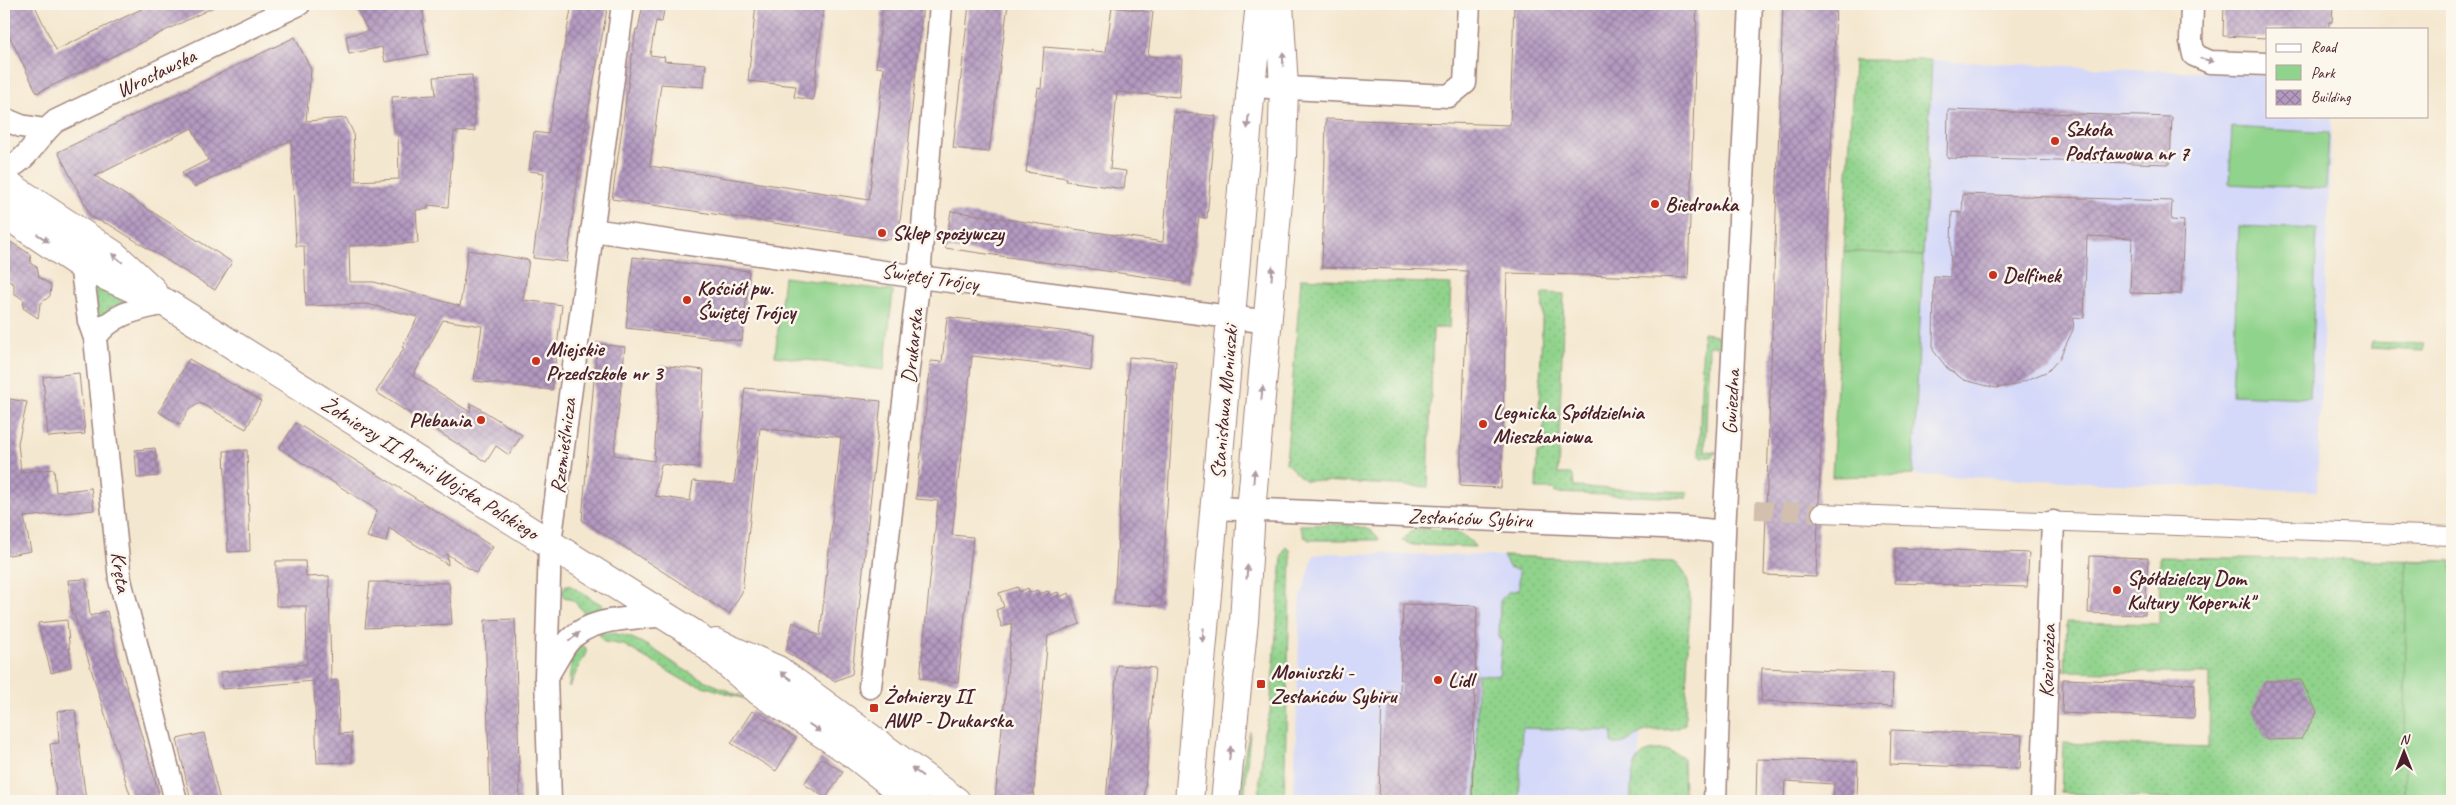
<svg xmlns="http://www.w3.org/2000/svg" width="2456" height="805" font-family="Caveat,sans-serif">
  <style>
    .built { fill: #d4d8f9 }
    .grass { fill: url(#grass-dots); stroke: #6d795c }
    .green { fill: #90d38c; stroke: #6d795c }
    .building { fill: url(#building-cross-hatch) }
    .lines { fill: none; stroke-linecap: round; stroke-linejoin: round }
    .pedestrian-tunnel { stroke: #d2bfae; stroke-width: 18; stroke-dasharray: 18 9; stroke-linecap: butt }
    .pedestrian-casing { stroke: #9f837d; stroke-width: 20 }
    .minor-casing { stroke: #9f837d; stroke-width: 25 }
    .tertiary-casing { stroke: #9f837d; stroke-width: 30 }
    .pedestrian { stroke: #fff; stroke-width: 18 }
    .minor { stroke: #fff; stroke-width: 22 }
    .tertiary { stroke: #fff; stroke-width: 28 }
    .oneway { fill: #ae9aa0 }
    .poi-dot { fill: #c8321e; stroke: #fbf7ec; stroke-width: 2 }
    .labels { text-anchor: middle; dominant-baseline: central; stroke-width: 5; stroke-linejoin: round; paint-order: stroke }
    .street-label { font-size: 21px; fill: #4a1f2b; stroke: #fbf7ec }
    .poi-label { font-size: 21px; font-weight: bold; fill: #4a1f2b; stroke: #fbf7ec; text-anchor: start }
  </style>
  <defs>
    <pattern id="grass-dots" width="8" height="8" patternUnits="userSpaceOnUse" patternTransform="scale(1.25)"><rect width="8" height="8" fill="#90d38c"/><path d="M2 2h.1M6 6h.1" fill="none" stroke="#7eb579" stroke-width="1.8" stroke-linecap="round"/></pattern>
    <pattern id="building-cross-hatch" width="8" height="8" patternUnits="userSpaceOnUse" patternTransform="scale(1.25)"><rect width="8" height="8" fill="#b39ac1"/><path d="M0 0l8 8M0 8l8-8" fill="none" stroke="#947d9d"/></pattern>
  </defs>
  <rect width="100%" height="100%" fill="#fbf7ec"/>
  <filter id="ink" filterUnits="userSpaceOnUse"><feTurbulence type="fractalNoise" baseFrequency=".02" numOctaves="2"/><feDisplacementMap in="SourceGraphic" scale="10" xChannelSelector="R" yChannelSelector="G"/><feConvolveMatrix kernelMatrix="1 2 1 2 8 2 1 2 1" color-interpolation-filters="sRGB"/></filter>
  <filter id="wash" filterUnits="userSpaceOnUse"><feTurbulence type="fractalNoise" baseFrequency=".0096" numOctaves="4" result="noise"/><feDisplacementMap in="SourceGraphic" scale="20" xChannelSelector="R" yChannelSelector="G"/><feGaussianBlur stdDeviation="1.12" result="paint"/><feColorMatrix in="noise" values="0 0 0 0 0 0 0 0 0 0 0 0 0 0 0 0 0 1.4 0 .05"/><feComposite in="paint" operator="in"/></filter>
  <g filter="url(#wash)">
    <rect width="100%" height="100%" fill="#f4e7cf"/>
    <path class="built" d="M1932,60l335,15v41h65l-15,375 -404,-16z
      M1329,553l174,3 6,11 10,4v20l93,140 23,5 6,-3 -2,26 -7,15 -1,27h-337l6,-201 14,-45z"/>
    <path class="grass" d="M1854,60h78l-9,196 -79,-5z
      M1301,278l150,6 -2,44h-16l-5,159 -124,-7 -18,-17z
      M95,285l30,17 -12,5 -15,13z
      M1545,293l19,1 -6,180h12l3,2 1,11 114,5 -1,6 -132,-5 -1,-4h-18l1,-36h6l1,-42h-5l4,-117z
      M1703,333l14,2 5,11h-13l-4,105 12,1 -6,5h-9l-3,-3z
      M2371,342l53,2v7l-53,-3z
      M1299,525c19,0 73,-6 80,15h-70l-5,-4z
      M1412,530c20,-2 51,-3 63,17l-62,-2 -11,-4z
      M1286,546l4,4 1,7 -7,244h-26l6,-69 6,-20 12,-156z
      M1503,556l170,6c13,4 17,25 17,37l-5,125c-12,9 -25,4 -38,7 -16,3 -16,15 -35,13v-13l-90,-3 -3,73h-43l1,-127 22,1 3,-35 -3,-1 1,-38 8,-9 11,-2v-19l-10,-4z
      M2160,557l292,4v240h-256l-135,-8 2,-50 146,5 1,-74 -145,-3 2,-49 92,2z
      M566,585h3l43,26 -23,7 -15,-17 -14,-6z
      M606,633c33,0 58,26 86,41 18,10 38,17 57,26l-66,-20 -59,-35 -20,-3 -5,-8z
      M581,644l5,4v5l-17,34 2,-27z
      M1250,731l-6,70h-5l6,-48z
      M1653,750h15l15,7 1,44h-53c0,-19 -1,-46 22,-51z"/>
    <path class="green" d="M2232,127l97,6 -3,56 -97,-5z
      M2239,226l78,3 -7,169 -78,-3z
      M1844,251l79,5 -10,219 -81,2z
      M784,277l109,14 -9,79 -109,-14z
      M2406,561h46v240h-47z"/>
    <g id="blocks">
      <path class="building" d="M4,4h30l22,46 96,-46h68l-183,89 -33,-68z
        M354,4h68l2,16 -2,1 6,33 -43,8 -3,-15 -33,7 -3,-18 22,-5z
        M572,4h36l-25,135 -16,123 -34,-4 11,-85 -15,-2 5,-39 14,2z
        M643,4h22l-3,18 -6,-1 -6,34 15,2 -1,4 42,3 -2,23 -43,-3 -11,82 219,34 15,-132 -8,-1 7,-63h40l-24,228 -10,8 -277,-41 24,-170 2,1z
        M756,4h68l-11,96 -19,-3 2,-11 -48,-5z
        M969,4h39l-19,148 -36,-4z
        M1514,4h183l-9,274 -181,-5 -6,215 -41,-2 8,-215 -146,-4 4,-148 184,6z
        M1783,4h53l-17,499 -7,4 -2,6 2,5 6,5 -2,54 -52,-2z
        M2224,4h109l-1,18h-3v6l-3,1h-59v9l-44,-2z
        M1112,7l41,5 -5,44 34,3 -3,38 -62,-5 -7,77 16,2 -2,18 -58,-8 1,-3 -41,-6 12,-84 3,1 3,-42 62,5z
        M295,37l16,33 -5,51 40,-3 7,14 3,49 43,-2 -1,-47h-4l-2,-35 44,-2 -2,-18 38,-2 3,56 -21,1 -6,75 -20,-2v4l-12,1 2,33 -69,3 1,36h24l86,24 8,-56 61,10 -6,40 39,5 -10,85 -78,-9 8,-55 -39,-6 -30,56 57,36 1,-9 51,32 -13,20 -13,-9 -10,16 -110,-70 28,-44 -2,-1 16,-30 -51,-13 -61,2 -2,-60h-8l-5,-106 -97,47 -12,-14 26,-13 -16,-32 -97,48 137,86 -17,28 -105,-65 -18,-7 -34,-66z
        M1948,110l224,7 -2,47 -223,-6z
        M1174,112l42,4 -9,102 -8,-1 -9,66 -245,-35 6,-37 212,31z
        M1963,194l209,7 -1,19 13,1 -3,73 -51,-1 2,-55 -45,-2 -3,82 -10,-1 -1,13 -14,29 -11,12 -33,14 -19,3 -32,-8 -17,-12 -14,-18 1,-74 16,1 2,-65 10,1z
        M4,238l26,16 1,10 6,3 2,10 12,8 -1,11 -10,8 -2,14 -15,-10 1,-8 -10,-7v-9l-9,-5z
        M633,257l116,14 -7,70 -116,-13z
        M947,317l147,18 -3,35 -119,-14 -20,179 21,2 -15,145 -38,-4 18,-177 -22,-2 15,-138 11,1z
        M597,344l28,3 -11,108 40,6 6,-96 44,5 -6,98 -37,-4 -6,32 35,5 3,-20 41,4 11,-97 136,13 -29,273 -17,7 -49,-29 7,-30 27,14 21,-199 -81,-9 -18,164 -13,22 -147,-94z
        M1129,357l47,4 -15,245 -47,-3z
        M189,359l72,42 -15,28 -46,-26 -11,6 -9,16 -21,-13z
        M79,373l6,61 -37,3 -5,-60z
        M4,398l23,4 -9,41 3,29 33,-3 2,23 35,-4 3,22 -70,7 7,34 -27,5z
        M296,423l197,124 -17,26 -29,-19 1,11 -59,-37 -3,14 -19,-5 10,-27 -98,-62z
        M155,448l3,28 -21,2 -2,-28z
        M247,450l3,101 -22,1 -4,-101z
        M1896,548l133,5 -2,34 -132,-4z
        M2090,556l58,2 -3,57 -57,-2z
        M276,561h29l1,16 23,-1 2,105 7,-1 1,54 12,-1 1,29 -35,1 -3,-82 -92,8 -2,-17 87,-8 -1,-58h-30z
        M86,579l4,37 17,-5 10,44 42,138 -27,8 -58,-187 -2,1 -4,-35z
        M370,582l79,1 3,41 -87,4z
        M1018,587l1,5 9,-4 1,5 8,-3 2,4 9,-3 2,4 8,-3 1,5 10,-4 11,31 -32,12 -15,165 -38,-1 17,-177 -10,4 -6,-17 8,-3 -5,-14z
        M1403,604l74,2 -5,195 -93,-2 3,-106h18z
        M515,619l5,182h-30l-5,-181z
        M67,620l4,47 -20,6 -13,-50z
        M1117,665l38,3 -11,133h-38z
        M1762,668l131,5 -1,34 -131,-6z
        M2063,679l132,5 -1,34 -132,-5z
        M2301,680l16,32 -16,27 -34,1 -16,-29 15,-30z
        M75,710l11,91h-29l-7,-57 9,-1 -2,-32z
        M752,711l44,27 -20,33 -45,-28z
        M1891,730l131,5 -2,34 -130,-5z
        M204,733l8,36 8,32h-29l-14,-62z
        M821,758l22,14 -17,26 -22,-14z
        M1757,759l101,3 -1,39h-24l1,-17 -49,-3 -1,20h-28z"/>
    </g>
  </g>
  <g filter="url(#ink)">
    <use href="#blocks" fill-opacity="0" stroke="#9f837d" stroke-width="1"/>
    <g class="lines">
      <path class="pedestrian-tunnel" d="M1755,510l66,3"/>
      <defs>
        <path id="pedestrian" d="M1821,513l631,23"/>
        <path id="minor" d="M2192,4l-1,37 3,14 16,7 57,2
          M1251,86l198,10 16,-13 4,-79
          M4,119l17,7 24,4
          M4,170c24,-8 33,-34 52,-49l243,-117
          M592,230l327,47 350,45
          M81,265l8,56 6,17 25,242 56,221
          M95,338c17,-25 43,-29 71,-35
          M1215,508l470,20 39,4
          M547,676c7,-11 13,-23 20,-33 22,-27 66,-24 98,-28
          M870,687l49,-410 22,-273
          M550,801l-4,-124 4,-134 73,-539
          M1715,801l9,-269 27,-528
          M2042,801l11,-279"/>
        <path id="tertiary" d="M4,182l110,73 38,35
          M4,213l77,52 85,38 528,331 65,57 93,62 61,48
          M716,643l62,27 178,131
          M1189,801l62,-715 9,-82
          M1225,801l19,-180 7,-110 31,-355 2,-69 -5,-83"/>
      </defs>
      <use href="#pedestrian" class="pedestrian-casing"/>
      <use href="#minor" class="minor-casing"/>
      <use href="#tertiary" class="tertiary-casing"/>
      <use href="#pedestrian" class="pedestrian"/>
      <use href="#minor" class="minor"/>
      <use href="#tertiary" class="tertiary"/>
    </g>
    <defs><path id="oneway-solid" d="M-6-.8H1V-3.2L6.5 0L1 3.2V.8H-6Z" transform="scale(1.25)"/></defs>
    <g class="oneway">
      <use href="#oneway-solid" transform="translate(1283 59) rotate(-92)"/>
      <use href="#oneway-solid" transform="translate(2207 60) rotate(14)"/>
      <use href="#oneway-solid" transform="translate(1248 122) rotate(94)"/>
      <use href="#oneway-solid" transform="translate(43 238) rotate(33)"/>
      <use href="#oneway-solid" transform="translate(117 258) rotate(-140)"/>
      <use href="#oneway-solid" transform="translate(1272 273) rotate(-86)"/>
      <use href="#oneway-solid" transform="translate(1262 393) rotate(-85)"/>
      <use href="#oneway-solid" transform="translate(1254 476) rotate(-85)"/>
      <use href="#oneway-solid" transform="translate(1247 572) rotate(-86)"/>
      <use href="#oneway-solid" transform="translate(1203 635) rotate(95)"/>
      <use href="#oneway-solid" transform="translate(574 637) rotate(-40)"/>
      <use href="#oneway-solid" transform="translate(786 676) rotate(-144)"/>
      <use href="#oneway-solid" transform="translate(815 728) rotate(34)"/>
      <use href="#oneway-solid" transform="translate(1230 753) rotate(-84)"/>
      <use href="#oneway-solid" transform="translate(917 772) rotate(-144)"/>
    </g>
  </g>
  <g class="poi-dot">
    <circle cx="2055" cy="141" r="5"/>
    <circle cx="1655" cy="204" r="5"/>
    <circle cx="882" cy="233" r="5"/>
    <circle cx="1993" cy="275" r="5"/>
    <circle cx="687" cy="300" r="5"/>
    <circle cx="536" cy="361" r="5"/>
    <circle cx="481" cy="420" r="5"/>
    <circle cx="1483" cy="424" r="5"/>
    <circle cx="2117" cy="590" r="5"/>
    <circle cx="1438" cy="680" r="5"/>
    <rect x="1256" y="679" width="10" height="10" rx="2.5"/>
    <rect x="869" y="703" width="10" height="10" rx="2.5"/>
  </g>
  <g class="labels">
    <g class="street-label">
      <text transform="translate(156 73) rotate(-26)">Wrocławska</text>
      <text transform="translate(930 277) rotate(8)">Świętej Trójcy</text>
      <text transform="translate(912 346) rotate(-84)">Drukarska</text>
      <text transform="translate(1224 402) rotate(-85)">Stanisława Moniuszki</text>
      <text transform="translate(1731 402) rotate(-87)">Gwiezdna</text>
      <text transform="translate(563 446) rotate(-83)">Rzemieślnicza</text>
      <text transform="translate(430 468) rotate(32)">Żołnierzy II Armii Wojska Polskiego</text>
      <text transform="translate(1470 518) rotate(2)">Zesłańców Sybiru</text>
      <text transform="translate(121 572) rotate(82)">Kręta</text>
      <text transform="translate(2047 661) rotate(-88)">Koziorożca</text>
    </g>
    <g class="poi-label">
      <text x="2065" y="129">Szkoła<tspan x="2065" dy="24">Podstawowa nr 7</tspan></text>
      <text x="1665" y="204">Biedronka</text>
      <text x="892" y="233">Sklep spożywczy</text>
      <text x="2003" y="275">Delfinek</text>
      <text x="697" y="288">Kościół pw.<tspan x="697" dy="24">Świętej Trójcy</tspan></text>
      <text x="546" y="349">Miejskie<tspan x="546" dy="24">Przedszkole nr 3</tspan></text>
      <text x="1493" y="412">Legnicka Spółdzielnia<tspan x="1493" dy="24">Mieszkaniowa</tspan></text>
      <text x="471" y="420" text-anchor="end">Plebania</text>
      <text x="2127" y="578">Spółdzielczy Dom<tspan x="2127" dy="24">Kultury "Kopernik"</tspan></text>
      <text x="1271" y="672">Moniuszki -<tspan x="1271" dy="24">Zesłańców Sybiru</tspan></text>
      <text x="1448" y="680">Lidl</text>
      <text x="884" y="696">Żołnierzy II<tspan x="884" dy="24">AWP - Drukarska</tspan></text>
    </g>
  </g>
  <rect width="2456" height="805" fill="none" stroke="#fbf7ec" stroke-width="20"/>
  <rect x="2266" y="28" width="162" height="90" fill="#fbf7ec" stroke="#b4a19f"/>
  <rect x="2276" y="44" width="25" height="8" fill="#ffffff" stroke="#b4a19f"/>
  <text x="2311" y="52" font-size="15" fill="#4a1f2b">Road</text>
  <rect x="2276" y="65" width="25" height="15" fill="#90d38c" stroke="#b4a19f"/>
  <text x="2311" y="78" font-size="15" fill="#4a1f2b">Park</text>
  <rect x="2276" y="90" width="25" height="15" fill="url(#building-cross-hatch)" stroke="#b4a19f"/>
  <text x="2311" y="102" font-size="15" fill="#4a1f2b">Building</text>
  <g transform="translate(2404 752)" stroke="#fbf7ec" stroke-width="4" paint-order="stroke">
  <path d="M0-4L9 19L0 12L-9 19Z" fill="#4a1f2b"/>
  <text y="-8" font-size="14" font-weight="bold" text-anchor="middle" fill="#4a1f2b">N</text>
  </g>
</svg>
